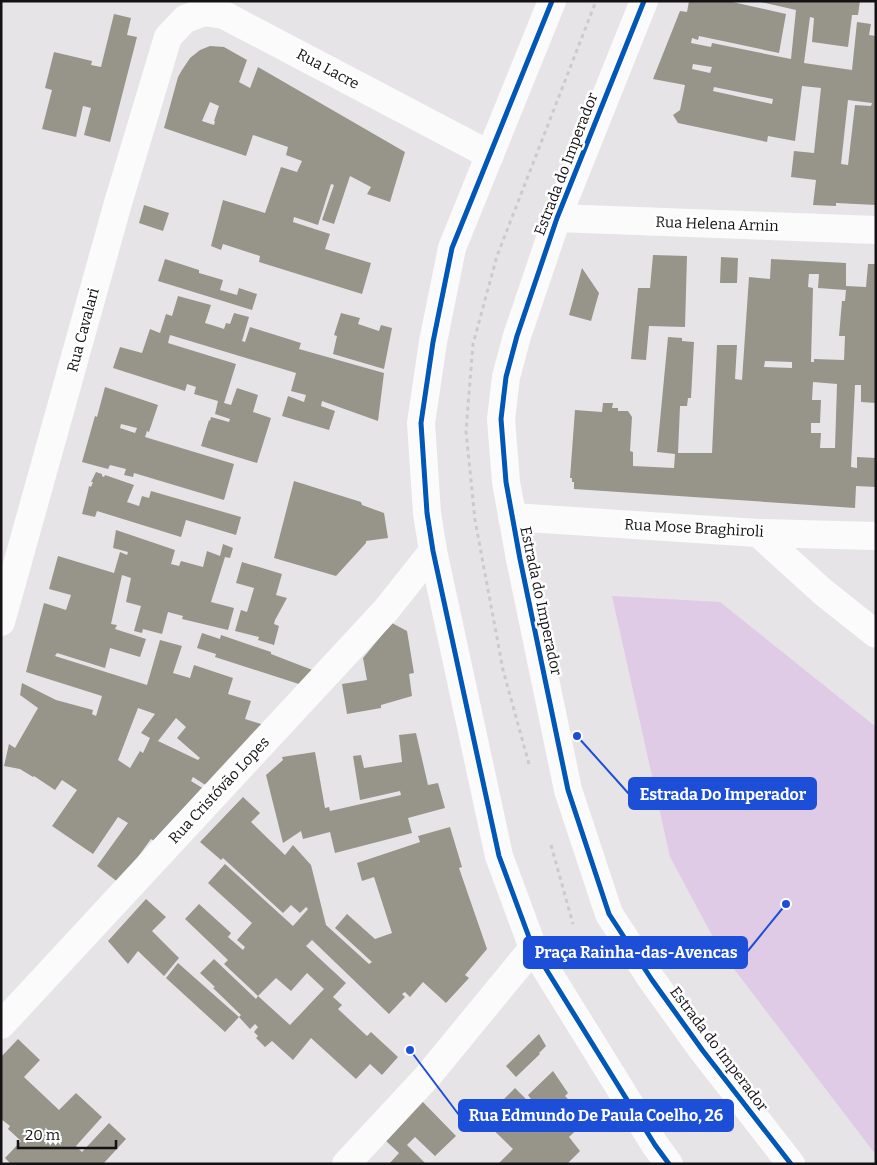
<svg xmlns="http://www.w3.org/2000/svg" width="877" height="1165" font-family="Bitter,serif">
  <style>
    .green { fill: #dfcbe5 }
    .building { fill: #97958a; fill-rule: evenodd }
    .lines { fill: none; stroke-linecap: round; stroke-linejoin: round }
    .path { stroke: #cccbcc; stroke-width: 3; stroke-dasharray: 4 4; stroke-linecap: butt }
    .street { stroke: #fbfbfc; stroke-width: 28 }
    .secondary { stroke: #fbfbfc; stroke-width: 28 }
    .cycleway-casing { stroke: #fff; stroke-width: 8 }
    .cycleway { stroke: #0057b8; stroke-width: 5 }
    .labels { text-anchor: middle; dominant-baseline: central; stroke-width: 5; stroke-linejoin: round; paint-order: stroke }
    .street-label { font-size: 15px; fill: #141214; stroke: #fff }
    .leader { fill: none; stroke: #1d4ed8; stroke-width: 2 }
    .callout-dot { fill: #1d4ed8; stroke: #fff; stroke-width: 2 }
    .callout { fill: #1d4ed8; stroke: #1d4ed8; stroke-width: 2 }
    .callout-label { font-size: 16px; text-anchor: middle; font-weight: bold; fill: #fff }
  </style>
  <rect width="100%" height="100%" fill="#e7e4e8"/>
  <path class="green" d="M612,596l108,6 156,125v428l-155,-203 -51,-95z"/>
  <path class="building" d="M689,1h39l58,13 -7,39 -80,-17 -1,4 -6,-2 -1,5 20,4 1,-4 79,16 5,-49 -40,-9h104l-2,14h-6l-4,32 -36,-5 2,-24 -4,-1 -6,46 48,7 5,-48 14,2 -2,11 7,1v169l-40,-2v3l-23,-1 3,-25 -25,-3 3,-26 20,2 7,-65 -19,-2 -7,55 -27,-5 -1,6 -89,-19 -5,-8 7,-5 5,-25 -32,-6 27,-68 7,1zM693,64l19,3 -2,6 -18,-4zM714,87l59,12 -1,5 -59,-13zM848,100l24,3 -1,3 -16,-1 -7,60 -7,-1z
    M114,14l17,4 -4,17 10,2 -27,105 -26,-7 7,-27 -8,-2 -7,31 -34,-8 10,-39 -7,-2 9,-36 38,9 -1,4 10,2z
    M210,46l14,1 23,13 -8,22 11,6 8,-21 147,85 -15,50 -23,-8 4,-7 -21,-11 -16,48 -12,-4 12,-35 -3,-1 -13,41 -24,-8 -1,5 37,12 -5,15 46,14 -9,31 -103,-32 1,-6 -37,-12 -2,6 -10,-4 12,-46 42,13 16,-46 16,5 5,-11 -16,-6 2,-8 -35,-12 -7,21 -82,-28 14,-51 4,-7 8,-12 10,-8zM210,102l9,4 -5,15h1l-1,4 -12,-4z
    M144,205l25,8 -6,18 -24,-8z
    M653,255l34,1 -2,71 -36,-1 -3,34 -15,-1 7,-71h12z
    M721,257l17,1 -1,25h-17z
    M165,259l34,11v3l24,7 -3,10 17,5 2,-7 18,6 -5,16 -94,-29z
    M771,259l75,4v23l20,1 2,-23h8v139l-15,-1v-17h-6l-4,82 6,1v-11l19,1v29l-20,-1 -1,22 -281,-19v-7h-2v-4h-2l5,-68 27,2 1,-9h10l-1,5h6v3h10l4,6 -2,34 3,1v14l41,2 1,-14 -18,-2 11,-115 14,1v3l12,1 -3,56h-3l-1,8h-7l-2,47h34l5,-108h20l-2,34 7,1 7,-103 21,2zM809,274h10l-1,14 28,2 -1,11h-3l-3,35h6l-1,24 -30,-1v3h-3l2,-74 -5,-1zM765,361l27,1v6l-28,-1zM813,382l24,2 -2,64h-15l1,-15h-10v-10h9l1,-23h-9z
    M582,268l17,25 -8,28 -22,-6z
    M178,296l33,9 -6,18 13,4 6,2 2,-6 4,1 4,-11 15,4 -7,24 3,1 5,-15 51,16 -2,6 85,24 -6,48 -56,-20 -1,5 14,5 -6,19 -47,-14 6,-20 16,6 2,-7 -15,-4 5,-18 -126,-38 -2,8 68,21 -12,39 7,2 6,-17 21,7 -5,17 18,6 -14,45 -56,-17 8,-26 1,1 1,-4 18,5 1,-3 -15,-5 3,-13 -24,-7 2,-7 -9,-3 -2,7 -72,-23 7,-21 22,6 8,-24 10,4 6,-19 6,2z
    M341,313l19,5 -2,6 21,7 2,-6 11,3 -8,41 -51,-15 4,-18 -3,-1z
    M105,387l53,18 -9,27 -2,-1 -2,6 89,27 -10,36 -90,-27 -1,4 -9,-2 2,-6 -16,-4 -2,4 -26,-7 13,-46 2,1zM121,424l16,4 -2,5 -15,-5z
    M96,472l6,2v2l2,1 1,-2 29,10 -7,17 12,4 3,-10 7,2 2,-7 90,26 -5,18 -50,-15 -5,17 -84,-26 -2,6 -13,-3 6,-23 1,-5 2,1 2,-5h-2z
    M294,481l67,21 1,3 22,8 4,25 -22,3v2l-30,33 -62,-18z
    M116,530l59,20 -4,14 8,2 2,-5 22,6 4,-16 13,5 3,-12 10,4 -3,10 -5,-1 -14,45 23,6 -6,22 -46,-11 1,-3 -15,-4 -6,22 -19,-5 -1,4 -8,-2 7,-25 -15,-4 5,-24 -9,-3 -11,49 6,1 -2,4 31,10 -6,18 -30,-9 -5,20 -48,-15 -2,3 92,29 13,-45 22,6 -9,27 17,5 4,-13 39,13 -5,16 23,7 -6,18 19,6 -57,61 -14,-9 -2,4 13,8 -47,54 -6,-4 -32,44 -22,-17 31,-43 -10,-6 -25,37 -41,-28 25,-36 -15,-10 -7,10 -21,-14 -1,1 -13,-8 -16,-3 5,-22 6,4 23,-40 -18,-13 2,-12 34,17 37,10 -1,4 4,2 6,-20 -76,-24 18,-69 22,7 5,-15 -22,-6 9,-33 56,17 6,-21 7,3 1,-3 -15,-4zM138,708l17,6 -14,19 9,5 -7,15 -3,-2 -10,17 -12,-8zM176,718l10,9 -9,11 23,20 -2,2 -40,-19z
    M242,562l40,12 -6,21 11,3 -12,22 -1,4 5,2 -5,19 -16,-5 1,-3 -24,-6 6,-21 6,2 7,-24 -18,-5z
    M392,623l15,8 7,42 -5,1 3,22 -31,9v3l-34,6 -5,-30 25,-4 -4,-22z
    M202,633l18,6 1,-4 50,17v2l44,17 -13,14 -87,-28 1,-3 -19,-6z
    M416,733l12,52 10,-2 7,25 -37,10 4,15 -77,20 -5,-21 -27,7 -2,-8 -18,12 -17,-68 17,-15 -1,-3 33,-5 10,56 4,-1 1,4 71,-16 -1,-4 -40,9 -7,-44 8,-1 3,13 38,-6 -3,-27z
    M243,797l17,16 -9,9 34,33 8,-10 18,20 15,60 43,39 3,-2 -37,-34 12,-14 28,25 17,-6 -18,-56 -12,4 -5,-18 63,-21 -2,-6 32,-9 12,40 -3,1 28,81 -22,26 4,3 -23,25 -23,-21 -13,15 -5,-5 -3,2 3,3 -16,17 -77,-74 -6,6 40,37 -13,14 9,8 -4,4 29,27 4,-4 27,25 -16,18 -12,-11 -14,15 -45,-41 -18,22 -21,-19 -7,6 -9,-9 2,-2 -4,-4 4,-5 -3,-3 -5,5 -11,-12 -14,15 -59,-54 12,-15 61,54 2,-2 -28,-27 2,-1 -15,-14 14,-14 42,40 2,-3 32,29 34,-36 -17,-16 -16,18 -15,-13 -18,18 -34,-32 4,-4 -43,-41 14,-15 32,29 -3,4 15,13 2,-3 -8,-7 15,-17 -44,-40 17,-19 68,62 15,-17 -2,-2 -6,6 -9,-8 -8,8 -60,-55 -2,2 -21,-18z
    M146,899l20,18 -14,14 27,27 -15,18 -26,-25 -10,13 -20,-23z
    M539,1034l7,12 -7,7 1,1 -24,23 -10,-11z
    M18,1039l22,21 -16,17 35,33 17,-17 26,24 -26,29 6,6 27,-29 17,16 -23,25h-92l-6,-6 16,-17 -13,-12 2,-3 -9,-7v-62z
    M553,1071l15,22 -3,3 23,23 -19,18 11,14 -13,13h-69l15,-15 -30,-29 32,-32 29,29 -16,-22z
    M422,1101l34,35 -21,20 -20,-19 -8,8 19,19h-37l10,-11 -14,-13z"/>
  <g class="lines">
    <path class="path" d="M529,764l-26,-94 -28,-150 -9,-89 7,-87 24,-88 99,-255
      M551,845l22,79"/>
    <path class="street" d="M557,218l319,12
      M512,517l246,16 118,3
      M758,533l65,59 53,42
      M1,622l117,-419 50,-166 17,-18 19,-7 20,3 266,140
      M1,1025l385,-415 47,-59
      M346,1164l81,-87 106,-129"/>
    <path class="secondary" d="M552,1l-100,247 -19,94 -12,81 6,90 6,38 66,305 34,92 122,197 14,19
      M644,1l-87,217 -40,118 -11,41 -5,42 5,63 14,77 48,231 41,124 43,66 51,71 88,113"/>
    <defs>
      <path id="cycleway" d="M552,1l-100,247 -19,94 -12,81 6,90 6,38 66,305 34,92 122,197 14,19
        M644,1l-87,217 -40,118 -11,41 -5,42 5,63 14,77 48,231 41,124 43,66 51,71 88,113"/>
    </defs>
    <use href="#cycleway" class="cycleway-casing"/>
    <use href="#cycleway" class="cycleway"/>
  </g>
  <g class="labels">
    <g class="street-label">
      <text transform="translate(328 69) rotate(28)">Rua Lacre</text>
      <text transform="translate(566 164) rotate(-69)">Estrada do Imperador</text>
      <text transform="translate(717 224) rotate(2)">Rua Helena Arnin</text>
      <text transform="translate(83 330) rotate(-75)">Rua Cavalari</text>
      <text transform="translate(694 528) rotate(3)">Rua Mose Braghiroli</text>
      <text transform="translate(541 601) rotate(78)">Estrada do Imperador</text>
      <text transform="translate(219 790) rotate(-47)">Rua Cristóvão Lopes</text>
      <text transform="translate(719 1049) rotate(53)">Estrada do Imperador</text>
    </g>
  </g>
  <path class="leader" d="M577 736L629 794M786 904L747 952M410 1050L459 1115"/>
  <g class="callout-dot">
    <circle cx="577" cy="736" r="5"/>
    <circle cx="786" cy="904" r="5"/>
    <circle cx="410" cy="1050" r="5"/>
  </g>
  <g class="callout">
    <rect x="629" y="778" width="187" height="31" rx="5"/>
    <rect x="524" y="937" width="223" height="31" rx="5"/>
    <rect x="459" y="1100" width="274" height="31" rx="5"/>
  </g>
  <g class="callout-label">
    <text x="723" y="800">Estrada Do Imperador</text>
    <text x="636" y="958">Praça Rainha-das-Avencas</text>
    <text x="596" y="1121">Rua Edmundo De Paula Coelho, 26</text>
  </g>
  <rect width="877" height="1165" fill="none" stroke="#141214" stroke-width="5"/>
  <path d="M18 1140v8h98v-8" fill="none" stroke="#141214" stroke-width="2.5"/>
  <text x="25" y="1140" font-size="15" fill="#141214" stroke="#ffffff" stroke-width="4" paint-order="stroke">20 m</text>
</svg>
